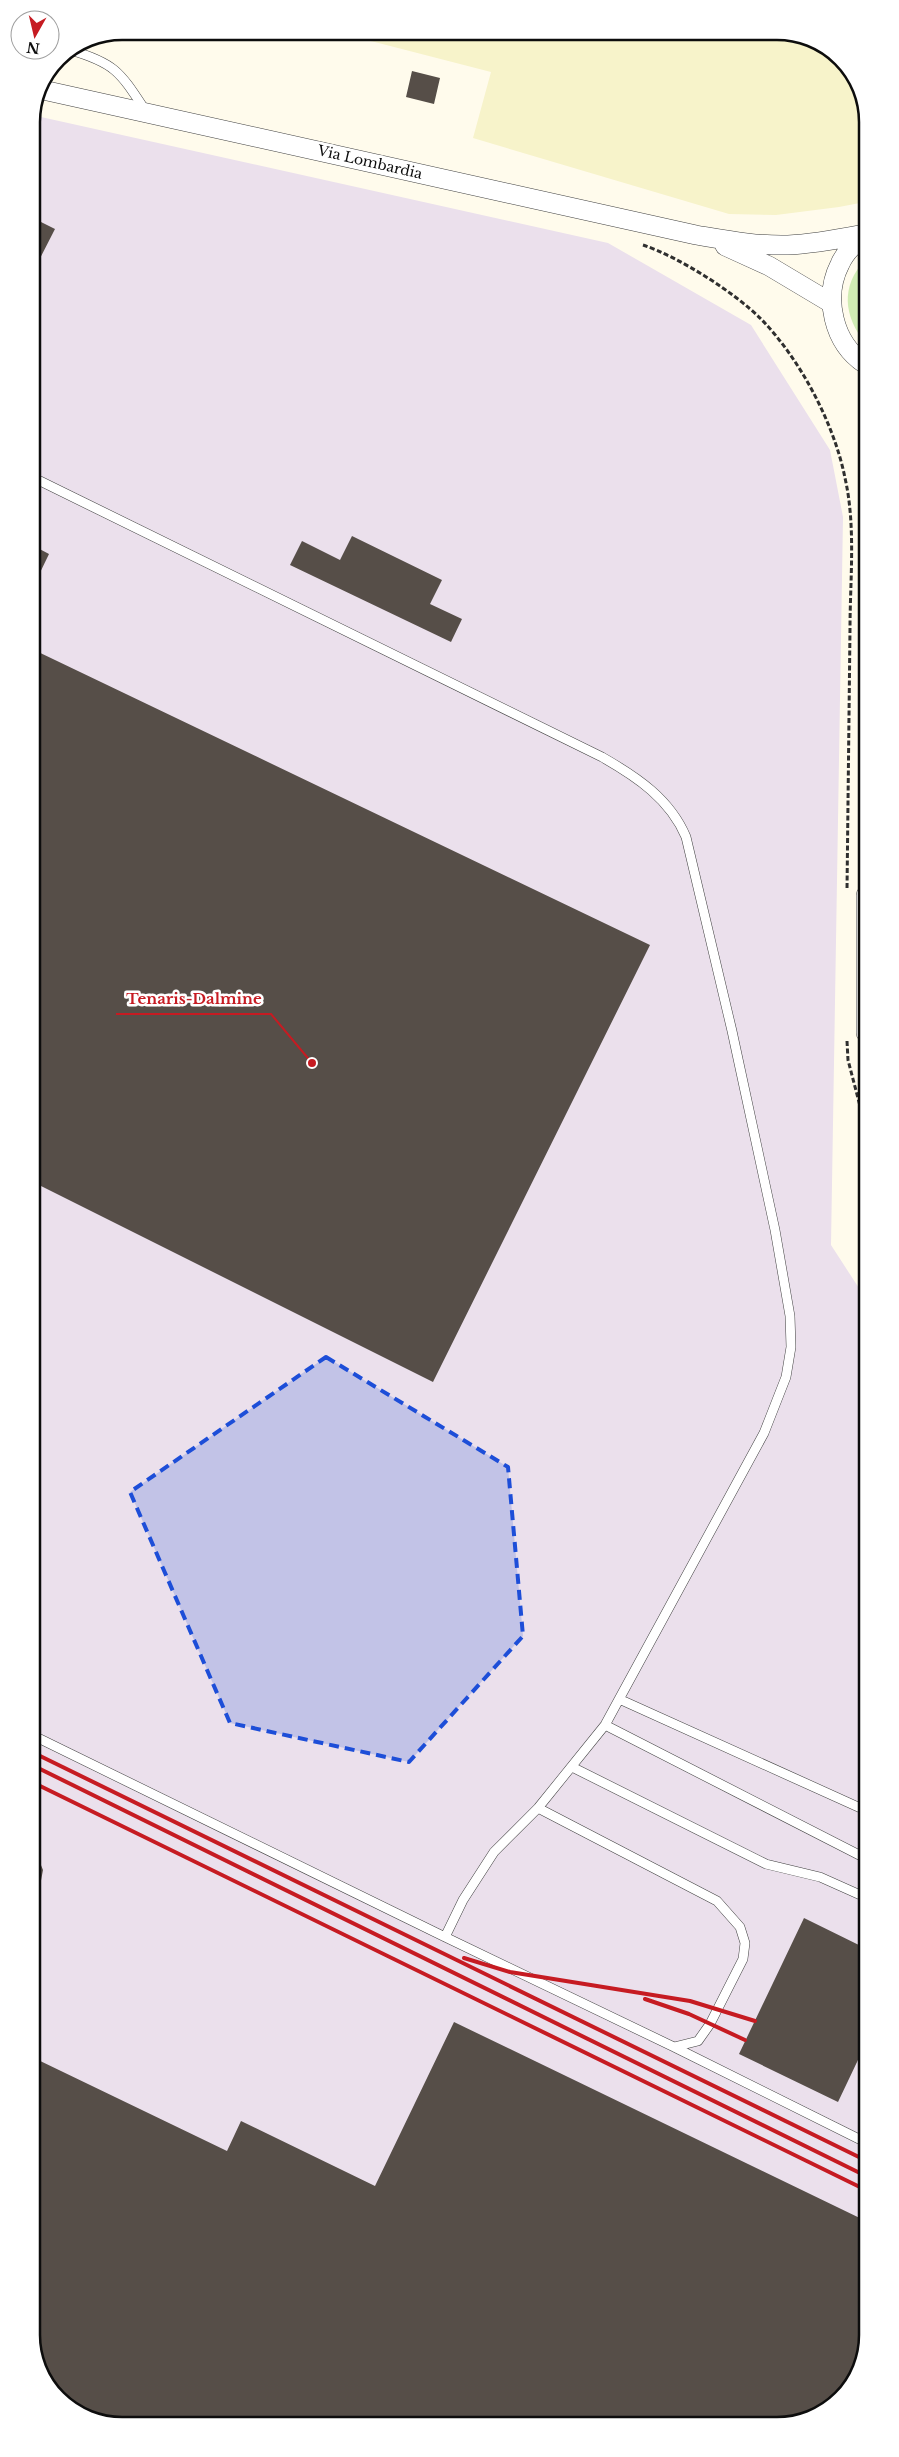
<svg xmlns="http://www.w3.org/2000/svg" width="899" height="2457" font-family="'Libre Baskerville',serif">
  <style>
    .industrial { fill: #ebe0ec }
    .farmland { fill: #f7f3ca }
    .green { fill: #d0ecb3 }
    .building { fill: #564e48 }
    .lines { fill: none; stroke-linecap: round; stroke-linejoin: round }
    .service-casing { stroke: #404040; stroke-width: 10 }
    .minor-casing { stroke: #404040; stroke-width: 20 }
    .path { stroke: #2f2f2f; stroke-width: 3; stroke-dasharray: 5 2.5; stroke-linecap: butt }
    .service { stroke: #fff; stroke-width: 9 }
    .minor { stroke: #fff; stroke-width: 19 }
    .rail { stroke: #c61b22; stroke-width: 4 }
    .marked { fill: #1d4ed8; fill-opacity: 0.2; stroke: #1d4ed8; stroke-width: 4; stroke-dasharray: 10 6; stroke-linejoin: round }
    .labels { text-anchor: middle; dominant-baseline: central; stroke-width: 5; stroke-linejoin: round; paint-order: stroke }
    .street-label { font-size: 14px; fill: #0d0d0d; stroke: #fff }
    .rim { fill: none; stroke: #0d0d0d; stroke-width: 2.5 }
    .leader { fill: none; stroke: #c61b22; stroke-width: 2 }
    .callout-dot { fill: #c61b22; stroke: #fff; stroke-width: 2 }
    .callout-label { font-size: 15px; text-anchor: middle; font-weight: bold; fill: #c61b22; stroke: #fff; stroke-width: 5; stroke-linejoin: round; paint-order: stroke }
  </style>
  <rect width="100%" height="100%" fill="#fffbec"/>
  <path class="industrial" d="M32,115l576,128 143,82 79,125 13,67 -12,728 35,54 2,1036 -19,55 -48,33 -685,3 -54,-23 -28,-44z"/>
  <path class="farmland" d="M332,31h451l50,19 32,48v104l-26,5 -63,8 -47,-1 -256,-76 18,-66z"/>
  <path class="green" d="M865,260v83c-21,-27 -25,-56 0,-83z"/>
  <path class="building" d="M412,71l28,7 -6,26 -28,-7z
    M37,220l18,9 -23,45v-43z
    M352,536l90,44 -12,24 32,15 -11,23 -161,-77 12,-24 38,19z
    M32,545l17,9 -14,29 -3,-1z
    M32,649l618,296 -217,437 -400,-200z
    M34,1848l9,22 -4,21 -5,4z
    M804,1918l63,31v92l-29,61 -99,-48z
    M454,2022l414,200v113l-19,55 -48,33 -685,3 -54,-23 -28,-44v-301l193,93 14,-30 134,65z"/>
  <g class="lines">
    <defs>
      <path id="service" d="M70,50c45,13 50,22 75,60
        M32,477l570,280c35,20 68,42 84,80l46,194 43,199 15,86 1,31 -5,30 -22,56 -159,292 -67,83 -44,44 -31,48 -18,37 229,110 24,-6 12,-17 33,-65 2,-16 -5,-16 -23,-26 -179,-93
        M619,1699l248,112
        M605,1725l262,134
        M34,1736l411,201
        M572,1767l194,97 54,13 47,21
        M674,2047l193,96"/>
      <path id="minor" d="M43,90l653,145c30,5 61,11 92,10 26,-1 51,-6 77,-11
        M865,235c-10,8 -20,17 -25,29 -17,33 -7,79 25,100
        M725,246l44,20 62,37
        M866,895v138"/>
    </defs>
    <use href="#service" class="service-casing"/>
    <use href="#minor" class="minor-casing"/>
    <path class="path" d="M643,245c36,12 91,47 118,74 39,40 73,104 84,159 11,48 5,102 5,151 -1,87 -2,174 -3,261
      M847,1041l1,19 18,69"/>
    <use href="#service" class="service"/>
    <use href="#minor" class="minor"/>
    <path class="rail" d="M34,1753l833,408
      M34,1766l834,411
      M34,1783l834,408
      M464,1958l46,14 180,29 65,20
      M645,1999l44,15 56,26"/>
  </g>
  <path class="marked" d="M326,1357l182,110 15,169 -114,126 -179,-39 -100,-231z"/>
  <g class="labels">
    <g class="street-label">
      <text transform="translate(370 162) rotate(13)">Via Lombardia</text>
    </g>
  </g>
  <path d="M0 0H899V2457H0ZM122 40H777A82 82 0 0 1 859 122V2335A82 82 0 0 1 777 2417H122A82 82 0 0 1 40 2335V122A82 82 0 0 1 122 40Z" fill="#fff" fill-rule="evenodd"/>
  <path class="rim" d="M122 40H777A82 82 0 0 1 859 122V2335A82 82 0 0 1 777 2417H122A82 82 0 0 1 40 2335V122A82 82 0 0 1 122 40Z"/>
  <path class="leader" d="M312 1063L271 1014H116"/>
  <circle class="callout-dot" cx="312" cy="1063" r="5"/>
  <g class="callout-label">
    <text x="194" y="1004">Tenaris-Dalmine</text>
  </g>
  <g transform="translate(35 35) rotate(188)"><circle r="24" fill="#ffffff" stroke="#9e9e9e"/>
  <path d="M0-4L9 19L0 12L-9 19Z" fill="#c61b22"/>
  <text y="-8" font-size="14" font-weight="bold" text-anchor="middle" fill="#0d0d0d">N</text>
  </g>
</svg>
